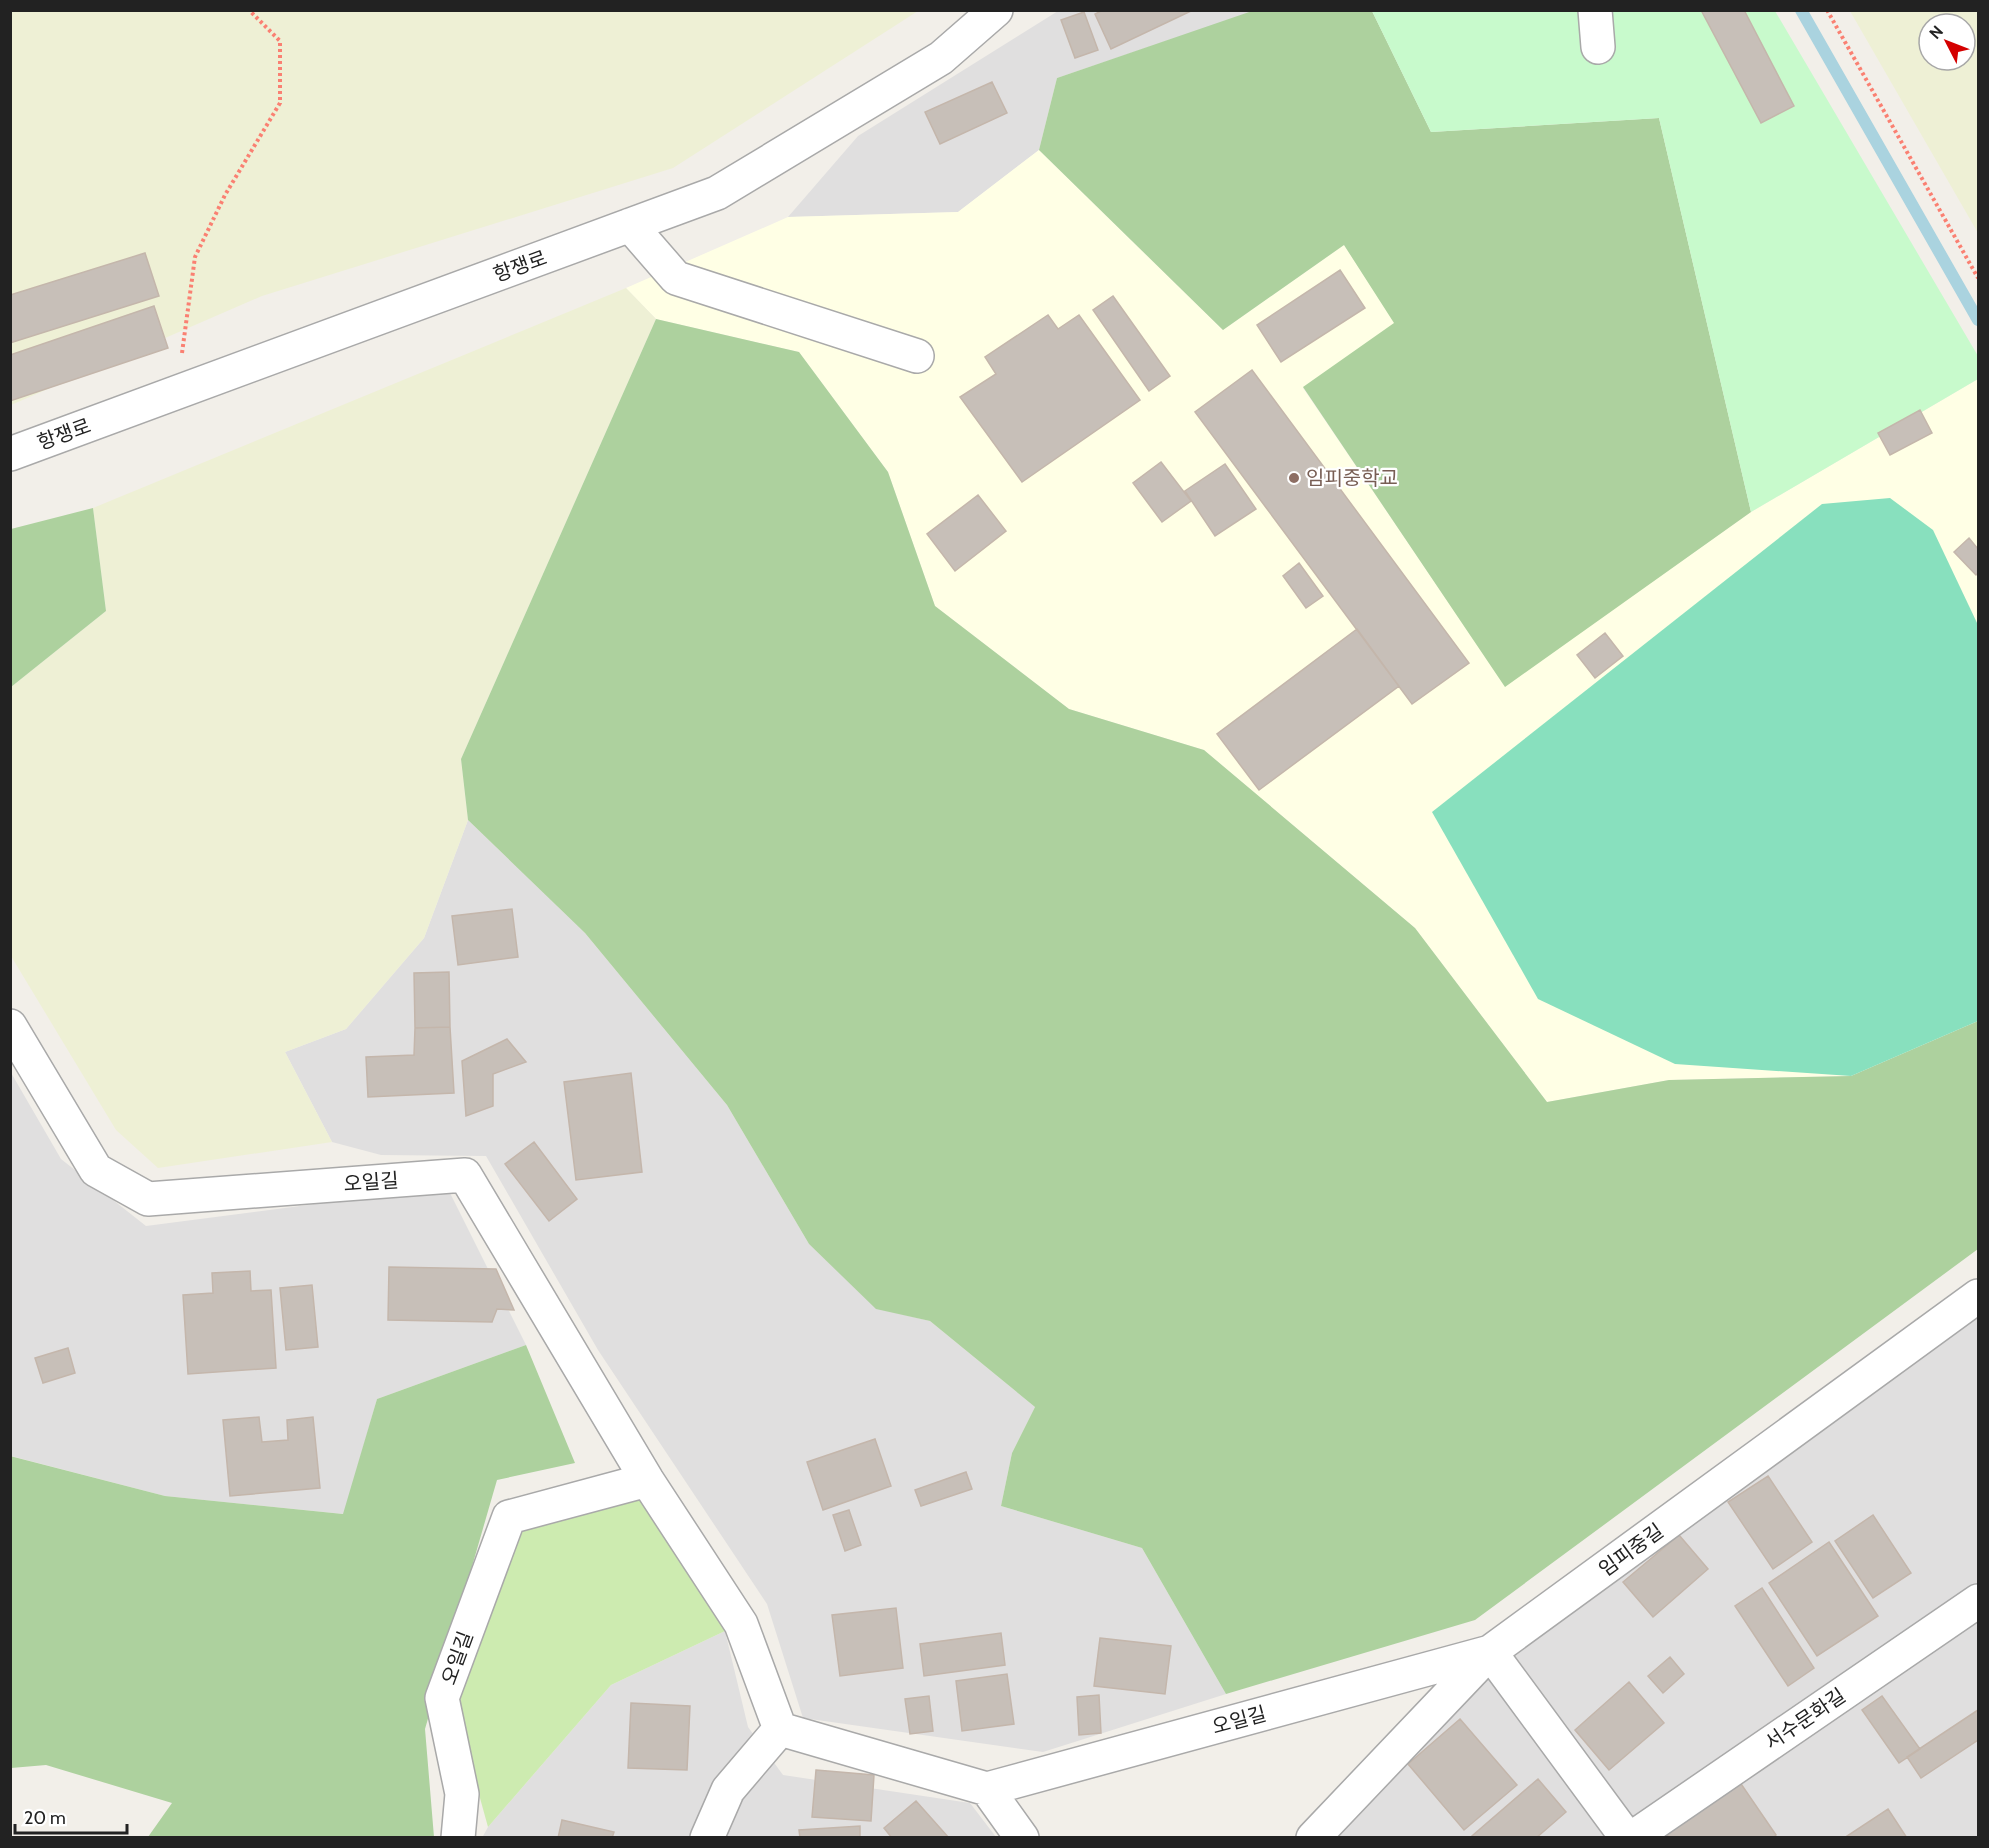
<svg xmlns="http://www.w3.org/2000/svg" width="1989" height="1848" font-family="Cabin,'Noto Sans KR',sans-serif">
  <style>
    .residential { fill: #e0dfdf }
    .education { fill: #ffffe5 }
    .farmland { fill: #eef0d5; fill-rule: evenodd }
    .grass { fill: #cdebb0 }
    .forest { fill: #add19e }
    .park { fill: #c8facc }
    .pitch { fill: #88e0be }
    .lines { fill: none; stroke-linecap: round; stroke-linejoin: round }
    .stream { stroke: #aad3df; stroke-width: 12 }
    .building { fill: #c7bfb8; stroke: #c4b6ab; stroke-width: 1.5 }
    .minor-casing { stroke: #a9a9a9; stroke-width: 36 }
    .path { stroke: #fa8072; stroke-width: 4; stroke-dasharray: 3 3; stroke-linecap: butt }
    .minor { stroke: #fff; stroke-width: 33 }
    .education-dot { fill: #8d6e63; stroke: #fff; stroke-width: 2 }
    .labels { text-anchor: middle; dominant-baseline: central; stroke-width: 4.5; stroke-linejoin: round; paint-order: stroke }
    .street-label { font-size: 20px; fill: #222; stroke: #fff }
    .education-label { font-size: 20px; fill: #785e54; stroke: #fff; text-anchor: start }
  </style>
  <rect width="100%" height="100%" fill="#f2efe9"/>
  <path class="residential" d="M1058,11h197l-198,67 -18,72 -81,62 -170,5 70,-81z
    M468,820l117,113 142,172 82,139 67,64 54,13 105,86 -23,46 -11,53 141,42 84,146 -183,58 -240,-34 -36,-114 -169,-254 -112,-194 -105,-1 -49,-13 -47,-90 61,-23 78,-91z
    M10,1071l51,88 85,67 208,-27 96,-6 76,152 -149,54 -33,115 -179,-18 -154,-40z
    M1978,1313v524l-647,1 156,-165 337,-243z
    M725,1631l23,96 35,48 187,28 26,34 -514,1 6,-11 123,-142z"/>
  <path class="education" d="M1039,150l184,180 121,-85 51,78 -92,65 202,298 246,-174 227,-133v642l-127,55 -182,4 -122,22 -132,-174 -211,-178 -135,-41 -134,-103 -47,-134 -89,-120 -143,-33 -30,-31 162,-71 170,-5z"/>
  <path class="farmland" d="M11,11h907l-245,157 -411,128 -251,109z
    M1850,11h128v222zM1929,24h36v36h-36z
    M626,288l30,31 -195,440 7,61 -44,118 -78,91 -61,23 47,90 -174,26 -42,-38 -105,-174v-269l95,-76 -13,-103z"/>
  <path class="grass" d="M641,1494l84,137 -114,54 -123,142 -34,-123 65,-179z"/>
  <path class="forest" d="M1255,10l117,1 59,121 228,-14 92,394 -246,175 -202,-300 91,-64 -50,-78 -121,85 -184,-180 18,-72z
    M656,319l143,33 89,120 47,134 134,103 135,41 211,178 132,174 122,-22 182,-4 127,-55v228l-503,371 -249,74 -84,-146 -141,-42 11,-53 23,-46 -105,-86 -54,-12 -67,-65 -82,-139 -142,-172 -117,-113 -7,-61z
    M93,508l13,103 -95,76v-158z
    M526,1345l49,118 -78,17 -72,249 9,108h-286l24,-34 -126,-38 -35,3 -1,-312 155,40 178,18 34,-115z"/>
  <path class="park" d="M1372,11h403l203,345v23l-227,133 -92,-394 -228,14z"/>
  <path class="pitch" d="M1890,498l43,32 45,95v396l-127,55 -176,-12 -137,-65 -106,-187 390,-308z"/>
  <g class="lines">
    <path class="stream" d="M1801,10l177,310"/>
  </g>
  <path class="building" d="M1103,10h87l1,1 -80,38 -16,-35z
    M1701,10h43l50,96 -33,17z
    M1084,12l14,38 -23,8 -14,-38z
    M992,82l15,31 -67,31 -15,-32z
    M145,253l14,43 -149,47v-48z
    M1340,270l25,38 -84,54 -24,-37z
    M1113,296l57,80 -21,15 -56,-81z
    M154,306l14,42 -158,53v-46z
    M1048,315l10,14 21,-14 61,85 -118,82 -62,-85 36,-23 -11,-17z
    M1252,370l217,293 -57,41 -217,-292z
    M1920,410l12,23 -42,22 -12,-22z
    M1161,462l30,39 -29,21 -29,-39z
    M1225,464l31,45 -41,27 -30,-45z
    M978,495l28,36 -51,40 -28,-37z
    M1969,538l9,11v24l-2,2 -22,-23z
    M1299,563l24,33 -17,12 -23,-32z
    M1357,629l42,57 -140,104 -42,-56z
    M1605,633l18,23 -28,22 -18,-23z
    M512,909l6,48 -60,8 -6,-49z
    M449,972l1,55 -35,1 -1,-55z
    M450,1027l4,66 -86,4 -2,-40 48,-2 1,-27z
    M507,1039l19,23 -33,12v32l-27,10 -4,-55z
    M631,1073l11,99 -66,8 -12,-98z
    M534,1142l43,57 -28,22 -44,-57z
    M389,1267l107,2 18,41 -17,-1 -5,13 -104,-2z
    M250,1271l1,20 20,-1 5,78 -88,6 -5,-79 30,-2 -1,-20z
    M312,1285l6,62 -32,3 -6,-62z
    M68,1348l7,25 -32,10 -8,-25z
    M259,1417l3,25 26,-2 -1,-20 26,-3 7,71 -90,8 -7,-76z
    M875,1439l16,47 -68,24 -16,-48z
    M966,1472l6,17 -51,17 -6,-16z
    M1768,1476l44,66 -39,27 -45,-67z
    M849,1510l12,35 -16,6 -12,-36z
    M1873,1515l38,58 -38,25 -38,-57z
    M1679,1535l29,34 -55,48 -30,-35z
    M1829,1542l49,74 -61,40 -48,-73z
    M1762,1588l52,80 -26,18 -53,-80z
    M896,1608l7,60 -63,8 -8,-61z
    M1001,1633l4,32 -81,11 -4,-32z
    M1100,1638l71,8 -6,48 -71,-8z
    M1670,1657l14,17 -21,19 -15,-17z
    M1007,1674l7,50 -52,7 -6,-50z
    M1629,1682l35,41 -55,47 -34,-40z
    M1099,1695l2,38 -22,2 -2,-38z
    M929,1696l4,35 -23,3 -5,-35z
    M1882,1696l38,53 -21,14 -37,-53z
    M631,1703l59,3 -3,64 -59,-2z
    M1978,1710v30l-57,38 -14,-21z
    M1460,1719l57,66 -53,45 -56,-66z
    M816,1770l58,5 -3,46 -59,-4z
    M1737,1778l39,57 -3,3h-104l-6,-10z
    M1538,1779l28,33 -30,26h-63l-1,-2z
    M916,1801l33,37h-57l-8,-10z
    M1888,1809l19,29h-63z
    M562,1820l52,12 -2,6h-54z
    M860,1826v12h-60l-1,-8z"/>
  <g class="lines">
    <defs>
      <path id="minor" d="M1595,10l3,37
        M630,225l46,53 241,78
        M10,454l707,-261 224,-135 55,-48
        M10,1026l86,144 52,29 317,-24 182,305 94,144 39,105 207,60 503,-137 137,186
        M987,1789l35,49
        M458,1838l4,-44 -20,-96 67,-181 138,-37
        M707,1838l21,-48 52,-61
        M1313,1838l177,-186 488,-356
        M1632,1838l346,-237"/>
    </defs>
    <use href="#minor" class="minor-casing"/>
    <path class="path" d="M1827,10l151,268
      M182,353l13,-96 30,-62 55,-92v-62l-31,-31"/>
    <use href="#minor" class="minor"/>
  </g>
  <circle class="education-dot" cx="1294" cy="478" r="6"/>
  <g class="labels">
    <g class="street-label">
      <text transform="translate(520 266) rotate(-20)">항쟁로</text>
      <text transform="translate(64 434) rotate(-20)">항쟁로</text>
      <text transform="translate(371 1182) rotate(-4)">오일길</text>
      <text transform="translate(1631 1550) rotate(-36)">임피중길</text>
      <text transform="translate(457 1658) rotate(-70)">오일길</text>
      <text transform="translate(1805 1719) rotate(-34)">서수문화길</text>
      <text transform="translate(1239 1720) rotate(-15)">오일길</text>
    </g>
    <g class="education-label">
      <text x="1306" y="478">임피중학교</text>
    </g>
  </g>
  <rect width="1989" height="1848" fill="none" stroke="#222222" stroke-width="24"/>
  <g transform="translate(1947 42) rotate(312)"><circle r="28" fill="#ffffff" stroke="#a7a7a7" stroke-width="1.5"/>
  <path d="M0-4.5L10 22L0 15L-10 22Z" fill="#d40000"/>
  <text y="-9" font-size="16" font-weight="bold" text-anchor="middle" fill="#222222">N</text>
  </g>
  <path d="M15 1824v9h112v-9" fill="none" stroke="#222222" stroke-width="3"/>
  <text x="24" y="1824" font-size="18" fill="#222222" stroke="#ffffff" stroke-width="4.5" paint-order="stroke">20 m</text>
</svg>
